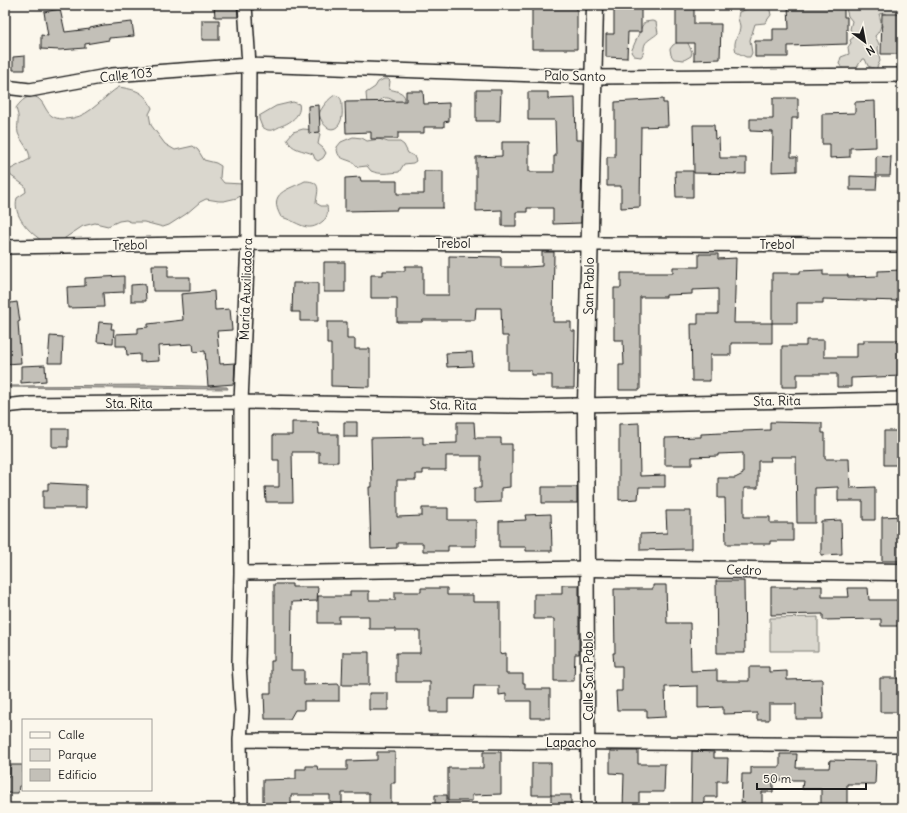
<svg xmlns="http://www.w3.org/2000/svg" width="907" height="813" font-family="Delius,sans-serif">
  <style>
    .green { fill: #dad7ce; stroke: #7b7a75 }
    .water { fill: #afaca5; stroke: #74726e }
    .building { fill: #c3c0b8; stroke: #1c1c1c }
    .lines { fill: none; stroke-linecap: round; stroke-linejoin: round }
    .minor-casing { stroke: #1c1c1c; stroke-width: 16 }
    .tertiary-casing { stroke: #1c1c1c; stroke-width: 19 }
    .minor { stroke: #fbf7ec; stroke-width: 13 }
    .tertiary { stroke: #fbf7ec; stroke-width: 16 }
    .labels { text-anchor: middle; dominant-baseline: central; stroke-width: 3; stroke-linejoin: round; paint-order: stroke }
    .street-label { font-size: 13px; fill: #1c1c1c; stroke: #fbf7ec }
  </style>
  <rect width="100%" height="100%" fill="#fbf7ec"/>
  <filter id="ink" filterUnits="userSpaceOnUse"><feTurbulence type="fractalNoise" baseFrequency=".025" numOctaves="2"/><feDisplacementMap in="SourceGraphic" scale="8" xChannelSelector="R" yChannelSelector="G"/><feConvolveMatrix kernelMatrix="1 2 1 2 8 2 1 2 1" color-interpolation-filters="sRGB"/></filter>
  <g filter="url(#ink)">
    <path class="green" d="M757,5l13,5 1,5 -6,8 -10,1 -5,16 2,13 -2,4h-4l-10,-5c-4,-13 4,-16 4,-26 -1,-6 -3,-6 -1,-14z
      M845,5h18l1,1 4,-1h34v9l-15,1 -3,-2 -5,1c3,9 3,15 -4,22l4,8 -1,4 2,13 -4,8 -8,-3 -3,-7h-3l-6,10h-13l-4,-5 2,-7 8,-3 -1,-7 3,-4 -1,-3 4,-3 -4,-8 2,-8 -4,-5z
      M652,21l4,1 2,11c-4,4 -11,7 -13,11 -2,5 0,8 -4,13l-7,-1 -3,-4 11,-26 3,-4z
      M680,41h7l5,11 -1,4 -7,4 -10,-1 -3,-4 -1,-6 3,-4z
      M384,79h4l2,2 -1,8c6,2 15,2 16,10l-2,3h-8c-5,-5 -12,-6 -16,0l-12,2 -1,-11 9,-6 3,-5z
      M119,87c17,3 25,4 33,21l-3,6 2,11 14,19 10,6 18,-4 5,4 6,10 12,3 5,3 -1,12 4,5 19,1 -1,11 -5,3 -13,3h-5l-13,-2 -6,3 -14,12 -17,11 -6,2 -19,-5h-13l-5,-2 -7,1 -11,5 -13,-3 -12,3 -21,14 -18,2c-14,-9 -32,-26 -27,-44l9,-6 -1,-6 -15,-11 -1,-5 21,-11c0,-10 -9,-17 -12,-26 -1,-5 0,-8 0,-13 1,-3 -1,-8 -2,-12 6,-9 16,-17 25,-7 4,5 6,12 11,15 6,4 14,3 21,2 18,-3 31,-22 46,-31z
      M335,95l3,1c4,3 4,6 4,11 3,24 -16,31 -23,7 2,-6 10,-16 16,-19z
      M293,102l6,2c3,11 -9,19 -18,22 -4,2 -8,5 -13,4 -1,0 -4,-2 -6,-3l-3,-8v-3l17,-10z
      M303,129l12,1 5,4 -2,10 5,4 3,5 -3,5 -5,3 -3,-2 -2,-5c-10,-4 -22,-4 -26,-15l6,-7z
      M353,137l9,1 5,3 12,-2 9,3h12l4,3 4,8 6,3 2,5 -3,2 -9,1 -5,8c-10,1 -18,3 -28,-1l-4,-5 -9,1c-3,-2 -4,-5 -8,-6 -8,-3 -13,-3 -13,-14l4,-5z
      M305,181c18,0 12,11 11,22l5,3h6c1,6 1,11 -4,15 -16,14 -25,0 -42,-4 -14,-25 7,-27 24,-36z
      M818,617v34h-48v-33z"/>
    <path class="water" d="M152,385l75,2 1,2 -223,-2v-1z"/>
    <path class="building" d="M214,5h23l1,12h-23z
      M532,5h45v44h-45z
      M676,5h18v19h27l-1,35 -26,1v-17h-18z
      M788,5h56v12h3v27l-59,2v11h-33v-16h18v-12h16z
      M60,9l5,23 25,-3v-1l14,-3 28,-3 2,14 -25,2v2l-24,4v4l-25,2 -19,-1v-14l7,1 -4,-24z
      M614,9h27v23h-13l-1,26 -21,-1v-23h8z
      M882,14h20v40h-21z
      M202,20h17v20h-17z
      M25,56v14h-12v-13z
      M476,90h25l-1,31h-24z
      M406,91h17l1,13 25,-1v18l-5,1v5h-20v6h-26v6h-27v-7l-25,1 -1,-31 61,-1z
      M528,92h20v7l27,-1 1,42h6l-1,83 -28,1v-16h-26v4h-11v14h-14v-16l-26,1v-54l26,-1v-14h27v30h25v-16h2l-1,-36h-27z
      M773,98h25v20h-6l-1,39h6v14l-25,1 1,-40 -23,-1v-12h23z
      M663,99v4h4l1,23 -27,1 -1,80 -19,1v-22h-14v-29h8v-55z
      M875,101l1,46 -26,1v9l-20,1v-14h-8v-30l33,-1v-11z
      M319,105l1,27 -11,1 -1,-27z
      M693,125h21l1,14 4,-1 1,20h26v16l-52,-1z
      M876,156l15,1 -1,19h-14z
      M424,171h19v37h-46v2l-52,1v-33l15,-1 1,4h36v13h27z
      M675,171h18v26h-17z
      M850,176l27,1 -1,13h-26z
      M542,252h12l-1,70h18v9h4l-1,57h-22v-13h-21v-5h-23v-34h-6l-1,-28h-25l-1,12h-52l-1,2h-25v-24h-26v-23h12v-4h22v-5h18v29h26v-39l52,1v10h26l15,-1z
      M699,254h19v5l18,-1 -2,65h38v20h-41v12h-21v26h-18l-1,-57h7v-10h20v-25l-26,1v4l-26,1v2h-26v93h-21v-25h5l-1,-25h-9v-52h7v-15h52v-6h26z
      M324,262h21v30h-21z
      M152,265h16v12h22v14h-37z
      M823,270v5h25v2l30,-1v-5l24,-1v31l-79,-2v4h-26v20h-25v-50h28v-2z
      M124,276v16l-21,1 1,14 -36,1 -1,-21 18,-1v-8z
      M293,283h25v38h-18v-9h-8z
      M145,284l1,17h-15v-16z
      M214,291l1,19 15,-1 2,21 -15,1 3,33 15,-1 -1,21 -26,2 -3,-35 -11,1 -1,-8 -35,2 1,15 -19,1v-8l-13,1 -1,-9h-10v-12l22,-1v-5l10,-1v-3l35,-4 -2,-26z
      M17,302l3,19 -2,1 3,41 -15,1 -1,-60z
      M99,322l13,1 -1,6h3l-1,14 -16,-1z
      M327,322h20v17h8v10h15v38l-39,-1v-42h-4z
      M50,336l13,1 -1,26h-14z
      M806,340h18v17h33v-14h7v-3h38v36l-51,2v9h-14v-13h-40v13h-15v-41h24z
      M472,352l1,14 -26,1 -1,-14z
      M45,365l1,16 -25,2v-17z
      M292,422h26l1,12h19v28h-19v-10h-27l1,50h-27l-1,-15h14v-27h-6v-25h19z
      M344,422h13v15h-13z
      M457,422h17l1,16h26v6h11v29h-2v14l-9,1v14l-27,1v-15h7v-32h-35v14h-23v4h-7v6h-19v37l25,-1v-8h26v12h28v26h-28v5h-25v-8h-26v5l-26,1 -2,-62h3l-1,-49 52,-1v7l34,-1z
      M770,422l52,1v10h3v26h24l1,29 25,-1v33h-12v-19h-25v-14l-23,1v35h-18l-1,-66h-26l1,4h-13v27h-14v29h26v6h23v18h-23v3h-44l-1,-46h-7v-20h17l8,-4v-21l-25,1v2l-26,1v8h-27v-27l36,-1v-3l42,-2v-1l27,-1z
      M639,423l1,53 25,-1v12h-26l-1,12 -19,1v-76z
      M52,429h16v18h-16z
      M884,431h18v34h-18z
      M48,483l38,2v23h-43v-18h5z
      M542,487h35v16h-35z
      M666,511h25v38l-51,1v-16l27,-1z
      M551,514l1,37h-26v-4h-27v-26l27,-1 -1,-5z
      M902,516v45h-20v-44z
      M841,520l1,34 -21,1v-34z
      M716,581h28l1,72h-28z
      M274,584h18v3h26l-1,14 -25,1 -1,68h13v15l35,-1v17h-35v9h-9l-5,9h-25l-1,-26h7v-32h3z
      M562,585h17v69h-4l-1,27h-20v-62h-20v-25h28z
      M653,585h13l1,38h23l1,48 26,-1v11h32v-14h20v5l18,-1v9l35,-1 1,40h-27v-15h-27v16h-12v-7l-34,1v-7l-25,1v-22l-33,1 1,30 -19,1v-8h-30l-1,-19h6v-25h-8l-1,-13h2l-1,-64h39z
      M798,586h24v11h27l-1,-9h20l1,12h32v26h-20v-7l-58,1v-6l-52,1v-28h27z
      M421,588h26v7h26v7h27v52l6,-1v21h17v9h2v6h25v29h-19v-17h-25v-7l-7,1v-9h-25l-1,13h-25v13h-18v-30h-34v-29h24v-22h-25v-2h-26v-13h-30v7h-21v-27h32v-5h19v9h26v-8h26z
      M343,652h26v33h-27z
      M880,678h20v34h-20z
      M369,693h19v17h-19z
      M610,751h28v13h27l-1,28h-25v16h-16l1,-34 -14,-1z
      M692,751l22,1v6h14l-1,23h-10v16h-13v11h-13z
      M377,752h18v31h-4v25h-22v-15h-27v15h-12v-13h-39v13h-28v-28l33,-1v-10h10v-3h11l1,4h29v-9l30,-1z
      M483,752h18v42l-29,1v6h-24v-33h35z
      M780,754h17l-1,14h33l1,-8 46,1 -1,23h-28v24h-26v-19h-19l1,-9h-30v12h-11v16h-21l1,-34h9v-7h29z
      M532,763h19v32h-19z
      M10,765h13v21h-4l-1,7h-13v-17h5z
      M435,795h12v13h-12z
      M551,795h20v13h-20z"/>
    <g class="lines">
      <defs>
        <path id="minor" d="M5,87l25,3 82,-15 137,-10 345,12 308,-2
          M5,247l243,-4 654,2
          M5,406l18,-2 218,-2 282,4 379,-7
          M241,573v-171l7,-159 1,-178 -4,-60
          M240,740l662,5
          M241,808l-1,-68 2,-29 -3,-47 2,-91 346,-5 1,240"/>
        <path id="tertiary" d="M595,5l-9,399 1,164 315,4"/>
      </defs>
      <use href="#minor" class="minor-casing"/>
      <use href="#tertiary" class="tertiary-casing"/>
      <use href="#minor" class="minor"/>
      <use href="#tertiary" class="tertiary"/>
    </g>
  </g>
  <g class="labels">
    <g class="street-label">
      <text transform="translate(126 75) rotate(-6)">Calle 103</text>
      <text transform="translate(575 76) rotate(1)">Palo Santo</text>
      <text x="453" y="243">Trebol</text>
      <text x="777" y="244">Trebol</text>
      <text transform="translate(130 245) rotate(-1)">Trebol</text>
      <text transform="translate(589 286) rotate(-89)">San Pablo</text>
      <text transform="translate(246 289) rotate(-88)">María Auxiliadora</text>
      <text transform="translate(777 401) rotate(-1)">Sta. Rita</text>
      <text x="129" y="403">Sta. Rita</text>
      <text transform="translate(453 405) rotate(1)">Sta. Rita</text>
      <text transform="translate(744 570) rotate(1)">Cedro</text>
      <text transform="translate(588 676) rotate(-90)">Calle San Pablo</text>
      <text x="571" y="742">Lapacho</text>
    </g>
  </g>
  <rect width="907" height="813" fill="none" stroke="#fbf7ec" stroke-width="20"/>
  <rect x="10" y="10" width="887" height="793" fill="none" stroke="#1c1c1c" stroke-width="1.5" filter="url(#ink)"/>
  <rect x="22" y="719" width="130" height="72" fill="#fbf7ec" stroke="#a29f99"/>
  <rect x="30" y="732" width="20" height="6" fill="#fbf7ec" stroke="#a29f99"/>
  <text x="58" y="739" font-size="12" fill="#1c1c1c">Calle</text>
  <rect x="30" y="749" width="20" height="12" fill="#dad7ce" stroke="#a29f99"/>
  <text x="58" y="759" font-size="12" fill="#1c1c1c">Parque</text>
  <rect x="30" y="769" width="20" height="12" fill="#c3c0b8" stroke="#a29f99"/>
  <text x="58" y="779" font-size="12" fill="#1c1c1c">Edificio</text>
  <g transform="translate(865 42) rotate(148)" stroke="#fbf7ec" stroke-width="3" paint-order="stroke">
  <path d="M0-3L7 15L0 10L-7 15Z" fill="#1c1c1c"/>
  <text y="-6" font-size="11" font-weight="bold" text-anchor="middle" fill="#1c1c1c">N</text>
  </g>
  <path d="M757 783v6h109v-6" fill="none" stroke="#1c1c1c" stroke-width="2"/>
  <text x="763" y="783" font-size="12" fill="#1c1c1c" stroke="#fbf7ec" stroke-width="3" paint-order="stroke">50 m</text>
</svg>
